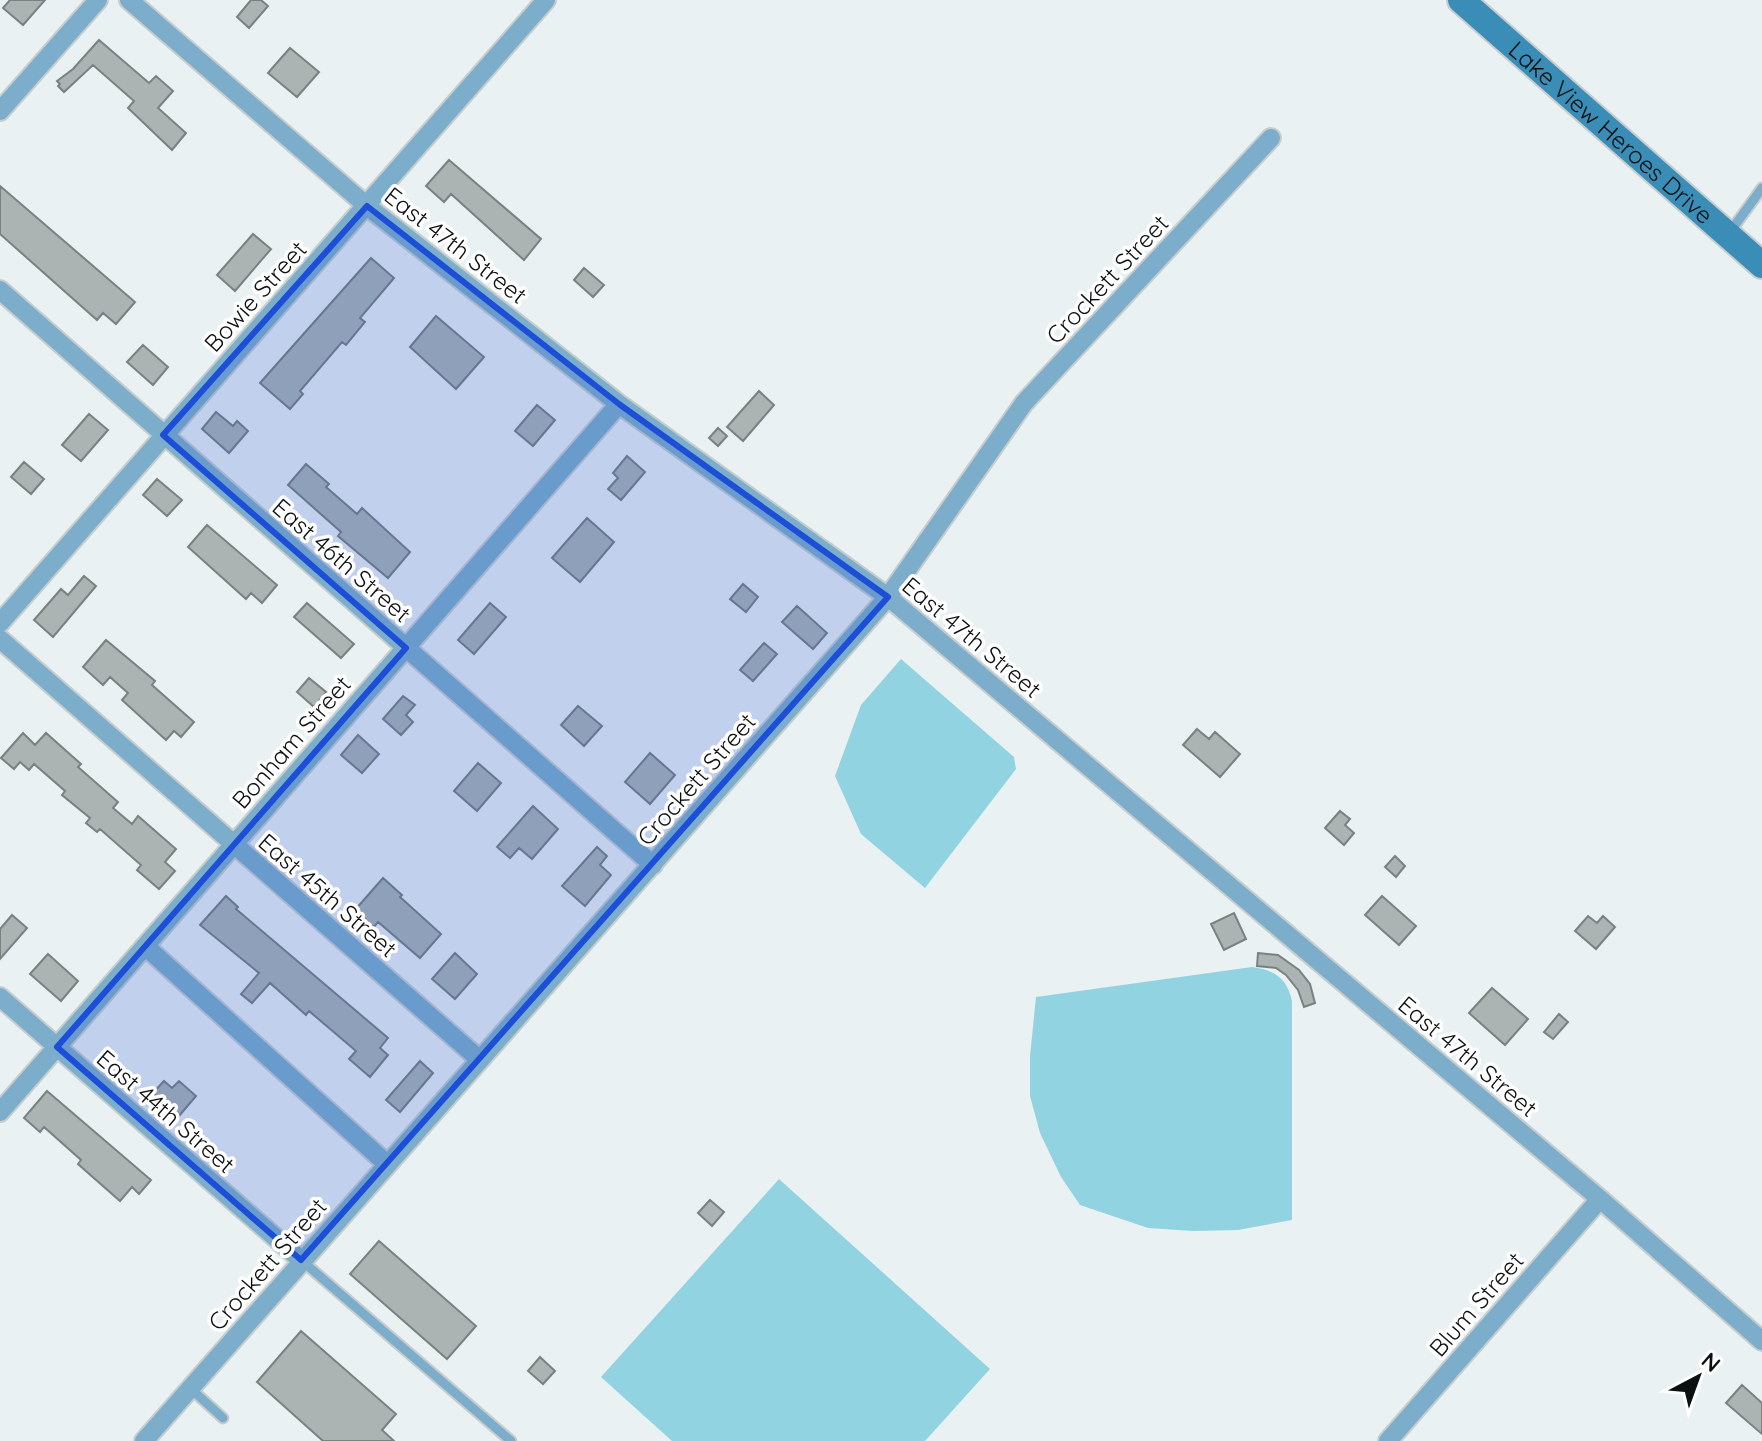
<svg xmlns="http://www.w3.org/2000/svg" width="1762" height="1441" font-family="Quicksand,sans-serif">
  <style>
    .green { fill: #92d3e1 }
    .building { fill: #acb4b3; stroke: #7a8181; stroke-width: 2 }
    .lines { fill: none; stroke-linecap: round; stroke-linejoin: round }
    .lane-casing { stroke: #c7cdcf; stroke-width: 13 }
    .street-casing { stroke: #c7cdcf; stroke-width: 22 }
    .secondary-casing { stroke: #c7cdcf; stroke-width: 30 }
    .lane { stroke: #7caecb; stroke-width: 9 }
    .street { stroke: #7caecb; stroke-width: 18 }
    .secondary { stroke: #3a8db7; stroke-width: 26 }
    .marked { fill: #1d4ed8; fill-opacity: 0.2; stroke: #1d4ed8; stroke-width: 6; stroke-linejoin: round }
    .labels { text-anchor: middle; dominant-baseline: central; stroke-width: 7; stroke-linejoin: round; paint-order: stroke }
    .street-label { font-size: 24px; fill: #0d1010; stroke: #fff }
  </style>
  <rect width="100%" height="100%" fill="#eaf1f3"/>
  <path class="green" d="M901,659l113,98 2,12 -91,119 -64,-54 -26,-58 26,-71z
    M1252,967c22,3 35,11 40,34v219l-54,10 -45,1 -45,-3 -68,-23 -19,-28 -21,-44 -10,-37v-40l6,-59z
    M779,1179l211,190 -65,72h-253l-71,-64z"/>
  <path class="building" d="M10,0h35l-22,25 -20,-17z
    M251,0h10l7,6 -19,22 -12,-11z
    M99,40l50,43 7,-7 17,15 -15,17 28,25 -14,17 -44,-42 6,-7 -41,-36 -29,27 -6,-6 2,-2 -3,-3 16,-12z
    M290,48l29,24 -22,25 -29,-24z
    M449,160l92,79 -17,21 -73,-66 -7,8 -18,-16z
    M0,186l135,116 -19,22 -13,-11 -6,7 -97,-86z
    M253,234l18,15 -36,42 -18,-16z
    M371,258l23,20 -34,40 5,4 -19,23 -4,-3 -42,49 3,3 -13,15 -30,-26z
    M584,268l20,17 -11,12 -19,-17z
    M436,316l48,41 -28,32 -46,-42z
    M143,345l25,22 -15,18 -26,-23z
    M759,391l15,14 -31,36 -16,-14z
    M537,405l18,15 -22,26 -18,-15z
    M216,412l17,14 4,-5 11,10 -19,22 -27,-24z
    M89,414l19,16 -27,31 -19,-16z
    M718,428l9,8 -9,10 -9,-8z
    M627,456l18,16 -24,28 -13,-11 10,-11 -5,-5z
    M24,462l20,17 -13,15 -20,-17z
    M306,464l23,20 -3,3 31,27 5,-6 48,44 -22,26 -50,-42 3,-4 -53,-47z
    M157,479l25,21 -15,16 -24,-21z
    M587,518l27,24 -34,40 -28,-24z
    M207,525l70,60 -15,18 -11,-10 -5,6 -58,-52z
    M84,576l12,10 -43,51 -19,-17 27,-31 7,6z
    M743,584l15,13 -12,15 -16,-13z
    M307,603l47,41 -13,14 -47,-41z
    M490,603l16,14 -32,37 -16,-14z
    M797,606l30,27 -14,16 -31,-27z
    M106,640l49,41 -3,4 42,37 -13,15 -7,-6 -8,9 -44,-40 6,-7 -18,-16 -7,8 -20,-18z
    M764,643l13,11 -24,27 -13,-11z
    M309,678l17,14 -12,15 -17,-15z
    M403,696l12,9 -9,10 7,7 -12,13 -18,-16z
    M578,706l24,20 -18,20 -23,-21z
    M1197,729l12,10 6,-7 25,22 -20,23 -37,-32z
    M23,733l12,12 11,-12 35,31 -3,3 40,35 -5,6 19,16 6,-8 38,33 -11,13 10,9 -16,18 -22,-19 4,-5 -41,-36 -3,3 -11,-9 4,-5 -28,-23 3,-4 -31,-27 -5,6 -9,-8 -6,7 -13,-11z
    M358,735l21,19 -17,19 -21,-18z
    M650,753l25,22 -25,29 -25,-22z
    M478,763l23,20 -24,28 -23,-20z
    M533,806l25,23 -26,30 -13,-11 -9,10 -13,-11z
    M1340,811l10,8 -5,6 9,8 -10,12 -19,-17z
    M597,847l10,9 -7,9 11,10 -26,31 -23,-20z
    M1395,856l10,10 -9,11 -11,-10z
    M383,878l19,17 -2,2 41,37 -21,24 -42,-36 -4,5 -19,-17z
    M226,896l12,11 -2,2 152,129 -8,10 8,7 -18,22 -21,-18 7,-8 -47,-40 -3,4 -36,-32 -18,20 -11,-9 18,-21 -59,-48z
    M1382,896l34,30 -17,19 -34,-30z
    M1234,913l12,26 -22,11 -13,-26z
    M12,915l15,13 -27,31v-30z
    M1588,916l9,7 6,-7 12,11 -19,22 -21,-18z
    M455,953l22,21 -22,25 -23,-20z
    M1258,953l20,2 21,15 11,14 5,19 -11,4 -6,-17 -12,-15 -10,-7 -19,-2z
    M48,954l30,27 -17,20 -31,-27z
    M1492,988l36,31 -23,26 -36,-32z
    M1559,1014l9,8 -15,17 -9,-7z
    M420,1061l13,12 -33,39 -14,-12z
    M164,1081l8,7 7,-7 17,15 -17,20 -26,-23z
    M47,1091l104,89 -12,14 -7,-7 -12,14 -42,-37 3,-4 -37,-33 -4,5 -16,-14z
    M710,1200l14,12 -12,14 -14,-13z
    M379,1241l97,85 -29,33 -97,-85z
    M301,1331l95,83 -14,16 12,11h-71l-66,-59z
    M540,1357l15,14 -12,13 -15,-13z
    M1742,1385l20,18v31l-36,-31z"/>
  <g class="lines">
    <defs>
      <path id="lane" d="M1730,232l32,-44
        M301,1260l210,181
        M190,1388l33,30"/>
      <path id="street" d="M129,0l238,206 252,198 269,193 712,602 162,142
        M0,111l98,-111
        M0,290l653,575
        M0,623l546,-623
        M0,639l479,420
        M145,946l242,218
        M0,997l301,263
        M0,1112l619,-708
        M144,1441l744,-844 136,-194 247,-265
        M1388,1441l212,-242"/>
      <g id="secondary">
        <path id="s1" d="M1461,0l301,265"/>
      </g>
    </defs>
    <use href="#lane" class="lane-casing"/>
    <use href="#street" class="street-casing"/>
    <use href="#secondary" class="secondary-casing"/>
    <use href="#lane" class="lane"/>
    <use href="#street" class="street"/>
    <use href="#secondary" class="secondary"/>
  </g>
  <path class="marked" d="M367,206l252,198 269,193 -587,663 -244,-213 349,-399 -243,-213z"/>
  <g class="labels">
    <g class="street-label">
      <text stroke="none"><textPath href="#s1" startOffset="200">Lake View Heroes Drive</textPath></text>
      <text transform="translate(456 245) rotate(38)">East 47th Street</text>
      <text transform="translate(1107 279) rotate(-47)">Crockett Street</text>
      <text transform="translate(255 296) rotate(-48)">Bowie Street</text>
      <text transform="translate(342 560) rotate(41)">East 46th Street</text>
      <text transform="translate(972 637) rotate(40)">East 47th Street</text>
      <text transform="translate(291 742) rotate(-49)">Bonham Street</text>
      <text transform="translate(696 779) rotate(-49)">Crockett Street</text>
      <text transform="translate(328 895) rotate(41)">East 45th Street</text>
      <text transform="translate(1468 1056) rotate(40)">East 47th Street</text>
      <text transform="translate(166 1111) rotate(41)">East 44th Street</text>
      <text transform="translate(267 1264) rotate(-49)">Crockett Street</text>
      <text transform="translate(1476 1304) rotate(-49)">Blum Street</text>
    </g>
  </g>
  <g transform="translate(1698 1377) rotate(41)" stroke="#ffffff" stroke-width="6" paint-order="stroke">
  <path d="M0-6L14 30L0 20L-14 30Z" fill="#0d1010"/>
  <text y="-12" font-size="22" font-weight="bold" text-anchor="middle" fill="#0d1010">N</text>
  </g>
</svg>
